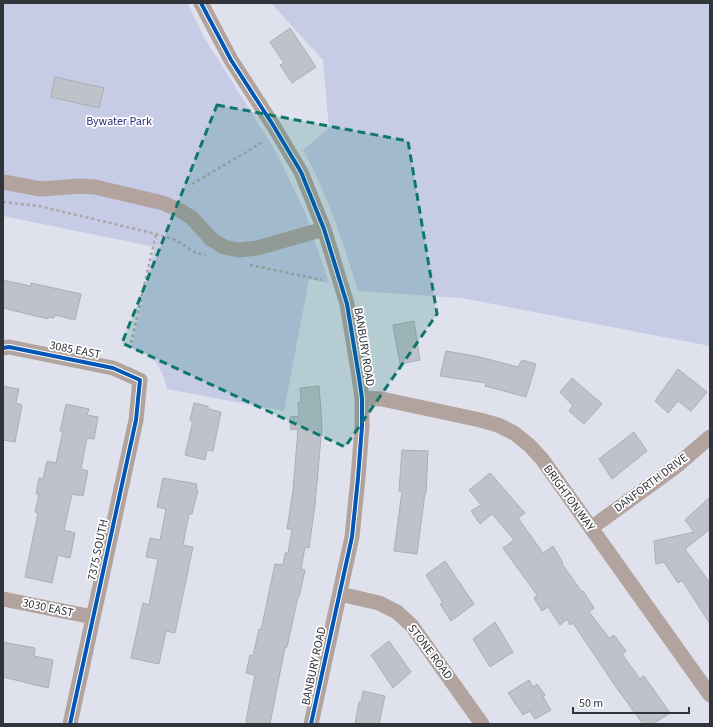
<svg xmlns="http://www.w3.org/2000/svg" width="713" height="727" font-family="'Source Sans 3',sans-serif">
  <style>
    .green { fill: #c6cbe6 }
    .building { fill: #c0c2ca; stroke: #acaeb7 }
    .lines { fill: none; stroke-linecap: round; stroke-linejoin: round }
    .path { stroke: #afa7a7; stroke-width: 2.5; stroke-dasharray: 3 3; stroke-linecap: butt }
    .minor { stroke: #b2a39f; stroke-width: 15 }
    .cycleway-casing { stroke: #fff; stroke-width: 6 }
    .cycleway { stroke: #0057b8; stroke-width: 4 }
    .marked { fill: #0f766e; fill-opacity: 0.2; stroke: #0f766e; stroke-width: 3; stroke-dasharray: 8 5; stroke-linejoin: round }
    .labels { text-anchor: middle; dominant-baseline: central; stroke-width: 3.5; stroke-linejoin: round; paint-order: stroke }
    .park-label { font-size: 12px; fill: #2f327e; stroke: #fff }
    .street-label { font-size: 12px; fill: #32343c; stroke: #fff }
  </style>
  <rect width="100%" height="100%" fill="#dfe1ec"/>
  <path class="green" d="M3,3h184l18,36 70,111 30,62 24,71 -20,-4 -25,132 -117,-22c-3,-14 -9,-30 -23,-37 -4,-2 -9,-2 -13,-4l24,-101 -152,-31z
    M271,3h439v343l-248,-48 -104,-7c-15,-49 -30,-96 -55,-141l26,-22 -6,-68z"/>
  <path class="building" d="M290,28l26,39 -24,16 -12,-18 4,-2 -14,-21z
    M55,77l49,11 -5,20 -48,-11z
    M3,280l28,6v-3l50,11 -6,26 -20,-5 -1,3 -6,-1v2l-45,-11z
    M414,321l6,39 -20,4 -7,-39z
    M446,351l34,6 38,10 4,-7 14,4 -10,33 -41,-11 1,-3 -46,-7z
    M678,369l29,23 -16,19 -13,-10 -10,12 -13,-12z
    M572,378l30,26 -18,20 -15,-13 4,-5 -13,-14z
    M3,386l16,3 -3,14 6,2 -7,37 -12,-2z
    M319,386l3,40 -7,79 -6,43 -4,-1 -4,22 4,1 -6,27h-1l-11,50h-2l-15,77h-23v-3h-1l9,-46 -9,-2 4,-18 3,1 6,-27 2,1 14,-66 8,1 2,-12h3l4,-24h-5l6,-38 5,-62 -7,1 -1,-13 9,-1 -1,-14h3l-1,-14z
    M194,403l14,3v3l13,3 -8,39 -6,-1 -2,10 -20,-5 7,-30v-4l-2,-1z
    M66,404l23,5 -2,6 11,2 -4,22 -7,-1 -6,31 7,2 -5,25 -11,-2 -8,36 11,3 -5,25 -12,-3 -6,28 -27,-6 13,-64 -3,-1 4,-18h-3l3,-16 4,1 4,-18 9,2 7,-32h-3z
    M634,432l13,19 -35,28 -13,-20z
    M402,450l26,1 -2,42h-1l-8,61 -23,-3 8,-60h-3z
    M490,473l35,40 -7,5 25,35 10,-7 10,17 -1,1 20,28 1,-1 11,17 -5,4 20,26 5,-3 12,16 -4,3 18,25 4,-3 26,37 -17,11h-10l-27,-37 -43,-64 -3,2 -3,-6 -7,6 -12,-18 -6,4 -8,-13 3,-3 -34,-47 11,-8 -22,-26 -12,10 -9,-13 10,-6 -12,-15z
    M163,478l34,6 -1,5 2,1 -6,24h-3l-6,31 10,2 -18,86 -9,-2 -7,33 -28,-6 12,-55 6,2 9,-46 -12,-2 4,-19 10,2 6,-31 -9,-2z
    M710,497v32l-25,20 25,34v41l-28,-44 -4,3 -14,-21 -8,2 -2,-23 40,-9 -9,-12z
    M445,561l29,43 -23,17 -11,-17 3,-1 -17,-28z
    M495,622l18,30 -23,15 -17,-28z
    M389,641l22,31 -18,16 -22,-33z
    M3,642l32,6 -1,8 19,4 -5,28 -45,-11z
    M529,680l4,7 4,-3 8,11 -2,2 8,13 -16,9 -5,-8 -7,4 -15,-22z
    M363,691l22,5 -6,28h-24l4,-22 2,1z"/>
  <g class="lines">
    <path class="path" d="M192,184l71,-42
      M3,202l36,4 117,28 20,6 20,13 10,2
      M250,265l72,15
      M131,343l25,-109"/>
    <path class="minor" d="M201,3l30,57 42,65 28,47 23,57 23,75 12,73 3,21v28l-4,52 -6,59 -41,187
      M3,182l38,7 39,-3 15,1 68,16 18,8 11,7 19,21 13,8 15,3 18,-2 67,-19
      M3,348l6,-1 104,21 27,12 -4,40 -66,304
      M362,398l20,1 98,21 18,5 16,8 15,12 13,14 168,236
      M591,528l83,-60 36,-31
      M340,594l39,9 18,9 15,14 70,98
      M3,599l90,18"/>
    <defs>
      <path id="cycleway" d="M201,3l30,57 42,65 28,47 23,57 23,75 12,73 3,21v28l-4,52 -6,59 -41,187
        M3,348l6,-1 104,21 27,12 -4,40 -66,304"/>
    </defs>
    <use href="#cycleway" class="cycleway-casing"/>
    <use href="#cycleway" class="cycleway"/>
  </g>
  <path class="marked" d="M217,105l191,36 29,173 -92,133 -223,-104z"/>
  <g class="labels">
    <g class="park-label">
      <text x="119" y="121">Bywater Park</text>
    </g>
    <g class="street-label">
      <text transform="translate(364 347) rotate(81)">BANBURY ROAD</text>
      <text transform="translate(75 350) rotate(11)">3085 EAST</text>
      <text transform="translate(651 483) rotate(-37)">DANFORTH DRIVE</text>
      <text transform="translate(569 498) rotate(54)">BRIGHTON WAY</text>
      <text transform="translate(98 550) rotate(-78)">7375 SOUTH</text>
      <text transform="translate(48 608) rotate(12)">3030 EAST</text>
      <text transform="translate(430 652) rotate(53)">STONE ROAD</text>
      <text transform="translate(314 666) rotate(-78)">BANBURY ROAD</text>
    </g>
  </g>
  <rect width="713" height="727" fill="none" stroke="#32343c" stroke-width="8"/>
  <path d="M573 707v6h116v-6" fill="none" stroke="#32343c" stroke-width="2"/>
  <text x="579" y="707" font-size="12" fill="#32343c" stroke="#ffffff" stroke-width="3" paint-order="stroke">50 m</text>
</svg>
